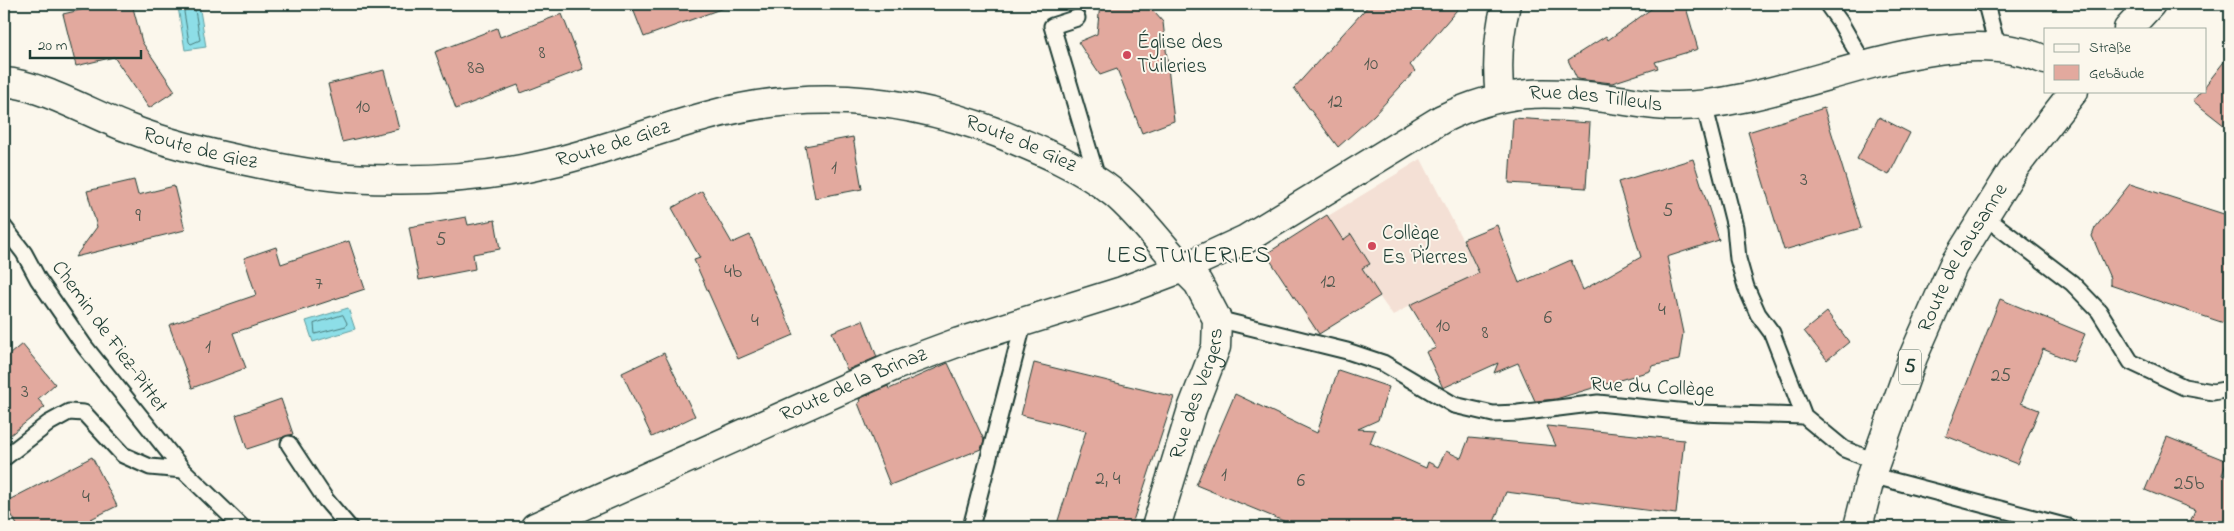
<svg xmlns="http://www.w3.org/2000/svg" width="2234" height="531" font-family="'Indie Flower',sans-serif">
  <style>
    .built { fill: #f4e0d5 }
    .water { fill: #8ddee7; stroke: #619e9f }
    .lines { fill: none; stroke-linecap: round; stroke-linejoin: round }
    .shore { stroke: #4b7d7c; stroke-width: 1 }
    .building { fill: #e2a99e; stroke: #1f3d34 }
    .service-casing { stroke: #1f3d34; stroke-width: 19 }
    .minor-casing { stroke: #1f3d34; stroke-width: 31 }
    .tertiary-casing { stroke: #1f3d34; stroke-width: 31 }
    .primary-casing { stroke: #1f3d34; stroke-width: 31 }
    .service { stroke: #fbf7ec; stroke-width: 15 }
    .minor { stroke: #fbf7ec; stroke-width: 28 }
    .tertiary { stroke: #fbf7ec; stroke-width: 28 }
    .primary { stroke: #fbf7ec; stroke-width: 28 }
    .poi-dot { fill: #d1495b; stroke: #fbf7ec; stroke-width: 2 }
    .labels { text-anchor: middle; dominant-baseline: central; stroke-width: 4; stroke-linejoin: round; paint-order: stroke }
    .number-label { font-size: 19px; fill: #50584e }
    .shield { fill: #fbf7ec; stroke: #61756b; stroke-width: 1 }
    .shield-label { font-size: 20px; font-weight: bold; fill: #1f3d34 }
    .poi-label { font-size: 21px; fill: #1f3d34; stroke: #fbf7ec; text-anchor: start }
    .street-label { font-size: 21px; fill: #1f3d34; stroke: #fbf7ec }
    .quarter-label { font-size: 24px; letter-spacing: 1px; fill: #1f3d34; stroke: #fbf7ec }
  </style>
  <rect width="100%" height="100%" fill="#fbf7ec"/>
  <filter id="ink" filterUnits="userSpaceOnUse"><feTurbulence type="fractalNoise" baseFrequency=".02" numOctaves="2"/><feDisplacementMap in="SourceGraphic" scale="10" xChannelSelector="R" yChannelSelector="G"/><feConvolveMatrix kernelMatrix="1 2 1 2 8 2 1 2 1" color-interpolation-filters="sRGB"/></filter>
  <g filter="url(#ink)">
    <path class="built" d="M1421,159l59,115 -70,31 -17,11 -14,-20 -61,39 -52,-81z"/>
    <path class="water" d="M199,4l7,43 -21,3 -7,-43z
      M348,308l7,21 -42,13 -7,-21z"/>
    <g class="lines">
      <path class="shore" d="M187,4l-3,8 5,30 2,2 9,-4 -6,-36
        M343,315l4,8 -1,3 -31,8 -1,-10z"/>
    </g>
    <path class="building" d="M106,4h26l10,38 33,49 -26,17 -35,-51 -38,9 -13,-52z
      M631,4h94l1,3 -82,30z
      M1100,4h47l16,18 11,99 -32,12 -25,-64 -17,6 -22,-33 19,-8z
      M1370,4h92l-52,61 5,6 -41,44 -36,32 -44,-59z
      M1658,4h27l13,45 -43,13 3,6 -46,15 -35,-4 -9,-19 38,-24 2,4z
      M562,14l21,55 -62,24 -3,-8 -62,24 -21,-57 62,-24 3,9z
      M2230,54v76l-37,-29 8,-10h4v-5z
      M384,70l15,59 -57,13 -14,-58z
      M1824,108l37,120 -77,22 -36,-118z
      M1879,117l31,16 -21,42 -32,-16z
      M1513,118l77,5 -4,65 -77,-5z
      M853,137l9,52 -47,9 -10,-52z
      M1693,159l26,81 -52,17 16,76 -4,27 -27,6 -2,5 -94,28 -21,2 -17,-38 -24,10 4,-10 -55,25 -17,-36 10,-4 -26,-43 69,-32 -16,-34 34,-14 22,58 52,-23 12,30 58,-33 -23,-75z
      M134,180l4,15 36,-9 11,44 -110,27 22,-30 -10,-36z
      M2130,184l100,32v109l-120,-40v-7l-18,-42 3,-8z
      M702,191l30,52 18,-8 44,100 -56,24 -44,-99 6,-2 -28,-50z
      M1327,215l16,25 8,-6 19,30 -8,4 18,28 -61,38 -53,-80z
      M466,217l2,8 27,-5 5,29 -27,5 2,15 -56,11 -10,-53z
      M349,241l16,48 -132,44 13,35 -54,20 -23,-63 87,-30 -12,-37 32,-11 5,17z
      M2000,299l85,35 -12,28 -30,-13 -22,54 18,7 -22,54 -71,-28z
      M1827,312l22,30 -22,18 -23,-29z
      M863,320l14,37 -30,13 -15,-38z
      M22,344l33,40 -17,15 7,8 -41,33v-81z
      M664,353l31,63 -43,21 -30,-64z
      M948,363l36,77 -3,9 -91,36 -32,-82 2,-1 -1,-3 29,-13 1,3z
      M1034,363l140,34 -43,130h-75l30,-96 -65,-16z
      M1338,370l51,17 -11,33 -20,9 17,1 -5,13 56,25 2,-6 10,5 8,-16 15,7 8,-20 87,8 -9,-20 137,14 -8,74 -170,-22 -14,35h-194l-102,-42 39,-91 82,39z
      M281,399l12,35 -46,15 -11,-34z
      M2167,437l60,24 -5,14 8,3v49h-42l7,-17 -50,-20z
      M92,457l25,49 -26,13 4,8h-77l-13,-25z"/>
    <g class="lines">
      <defs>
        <path id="service" d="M1827,4l13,18 25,44
          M1986,4l11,42
          M1077,18l-25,8 46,155
          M1704,104l31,123 3,32 8,28 12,27 14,19 32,83 40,33 33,13
          M1984,216l88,67 27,28 32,51 53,25 29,5 17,-3
          M4,227l20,26 14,26 47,68 98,123 59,57
          M1217,319l130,32 36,12 71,42 39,9 25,-1 80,-10 100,10 106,3
          M289,444l37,56 23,27
          M4,458l45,-35 20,-11 15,1 39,42 27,12 33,3
          M1871,475l197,52
          M971,527l53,-206"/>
        <g id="minor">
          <path d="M1500,97c-4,-33 -2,-61 6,-93"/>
          <path id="s1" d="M1156,527l36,-118 24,-62 1,-28 -19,-36 -15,-15"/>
        </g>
        <g id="tertiary">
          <path id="s2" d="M4,82c35,2 89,33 124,46 43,17 87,27 133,36 29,6 59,12 88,14 67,4 135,1 201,-15 53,-12 104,-33 157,-47 98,-27 196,-20 291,17 39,16 84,34 117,61 26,22 45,50 68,74"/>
          <path id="s3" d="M535,527l362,-162 62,-23 163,-51 61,-23 63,-29 196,-120c61,-30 103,-29 169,-20 20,2 40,7 60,7 114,3 270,-93 374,-46"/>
        </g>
        <g id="primary">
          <path d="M2128,29l23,-25"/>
          <path id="s4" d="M1858,527l13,-52 42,-118 40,-91 62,-99 59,-76"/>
        </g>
      </defs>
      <use href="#service" class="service-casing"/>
      <use href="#minor" class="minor-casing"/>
      <use href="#tertiary" class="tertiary-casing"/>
      <use href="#primary" class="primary-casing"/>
      <use href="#service" class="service"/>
      <use href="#minor" class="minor"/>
      <use href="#tertiary" class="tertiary"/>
      <use href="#primary" class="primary"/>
    </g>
  </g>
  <g class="poi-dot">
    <circle cx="1127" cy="55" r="5"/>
    <circle cx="1372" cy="246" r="5"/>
  </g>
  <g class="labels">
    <g class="number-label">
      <text x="542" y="53">8</text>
      <text x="1371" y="64">10</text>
      <text x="476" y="68">8a</text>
      <text x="1335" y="102">12</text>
      <text x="363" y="107">10</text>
      <text x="834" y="168">1</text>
      <text x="1804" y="180">3</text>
      <text x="1668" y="211">5</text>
      <text x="138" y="216">9</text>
      <text x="441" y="240">5</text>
      <text x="733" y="272">4b</text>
      <text x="1328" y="282">12</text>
      <text x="319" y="284">7</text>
      <text x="1662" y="310">4</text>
      <text x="1548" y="318">6</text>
      <text x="755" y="321">4</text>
      <text x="1443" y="326">10</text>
      <text x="1485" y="333">8</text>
      <text x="208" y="347">1</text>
      <text x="2001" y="376">25</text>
      <text x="25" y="392">3</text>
      <text x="1224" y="475">1</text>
      <text x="1108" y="479">2, 4</text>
      <text x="1301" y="481">6</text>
      <text x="2189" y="484">25b</text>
      <text x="86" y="497">4</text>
    </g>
    <rect class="shield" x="1899" y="349.5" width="22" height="35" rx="4"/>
    <g class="shield-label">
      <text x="1910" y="367">5</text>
    </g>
    <g class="poi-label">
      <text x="1137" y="43">Église des<tspan x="1137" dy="24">Tuileries</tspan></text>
      <text x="1382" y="234">Collège<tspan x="1382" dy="24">Es Pierres</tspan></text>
    </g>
    <g class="street-label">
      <text stroke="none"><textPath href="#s3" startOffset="1156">Rue des Tilleuls</textPath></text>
      <text stroke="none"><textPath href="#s2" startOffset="628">Route de Giez</textPath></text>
      <text stroke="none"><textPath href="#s2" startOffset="1048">Route de Giez</textPath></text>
      <text stroke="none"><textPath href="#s2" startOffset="208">Route de Giez</textPath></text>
      <text stroke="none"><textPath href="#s4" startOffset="290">Route de Lausanne</textPath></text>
      <text transform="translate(109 337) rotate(54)">Chemin de Fiez-Pittet</text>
      <text stroke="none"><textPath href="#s3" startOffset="349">Route de la Brinaz</textPath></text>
      <text transform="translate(1652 388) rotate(3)">Rue du Collège</text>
      <text stroke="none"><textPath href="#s1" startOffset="140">Rue des Vergers</textPath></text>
    </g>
    <g class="quarter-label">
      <text x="1189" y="256">LES TUILERIES</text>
    </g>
  </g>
  <rect width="2234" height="531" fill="none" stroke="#fbf7ec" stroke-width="20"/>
  <rect x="10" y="10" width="2214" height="511" fill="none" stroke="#1f3d34" stroke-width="2" filter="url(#ink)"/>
  <rect x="2044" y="28" width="162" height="65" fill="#fbf7ec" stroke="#a3ada2"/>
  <rect x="2054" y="44" width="25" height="8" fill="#fbf7ec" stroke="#a3ada2"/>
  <text x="2089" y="52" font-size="15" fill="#1f3d34">Straße</text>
  <rect x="2054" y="65" width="25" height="15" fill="#e2a99e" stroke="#a3ada2"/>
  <text x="2089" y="78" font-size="15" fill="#1f3d34">Gebäude</text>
  <path d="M30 50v8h111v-8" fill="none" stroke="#1f3d34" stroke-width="2.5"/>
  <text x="38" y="50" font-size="15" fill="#1f3d34" stroke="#fbf7ec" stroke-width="4" paint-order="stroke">20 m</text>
</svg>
